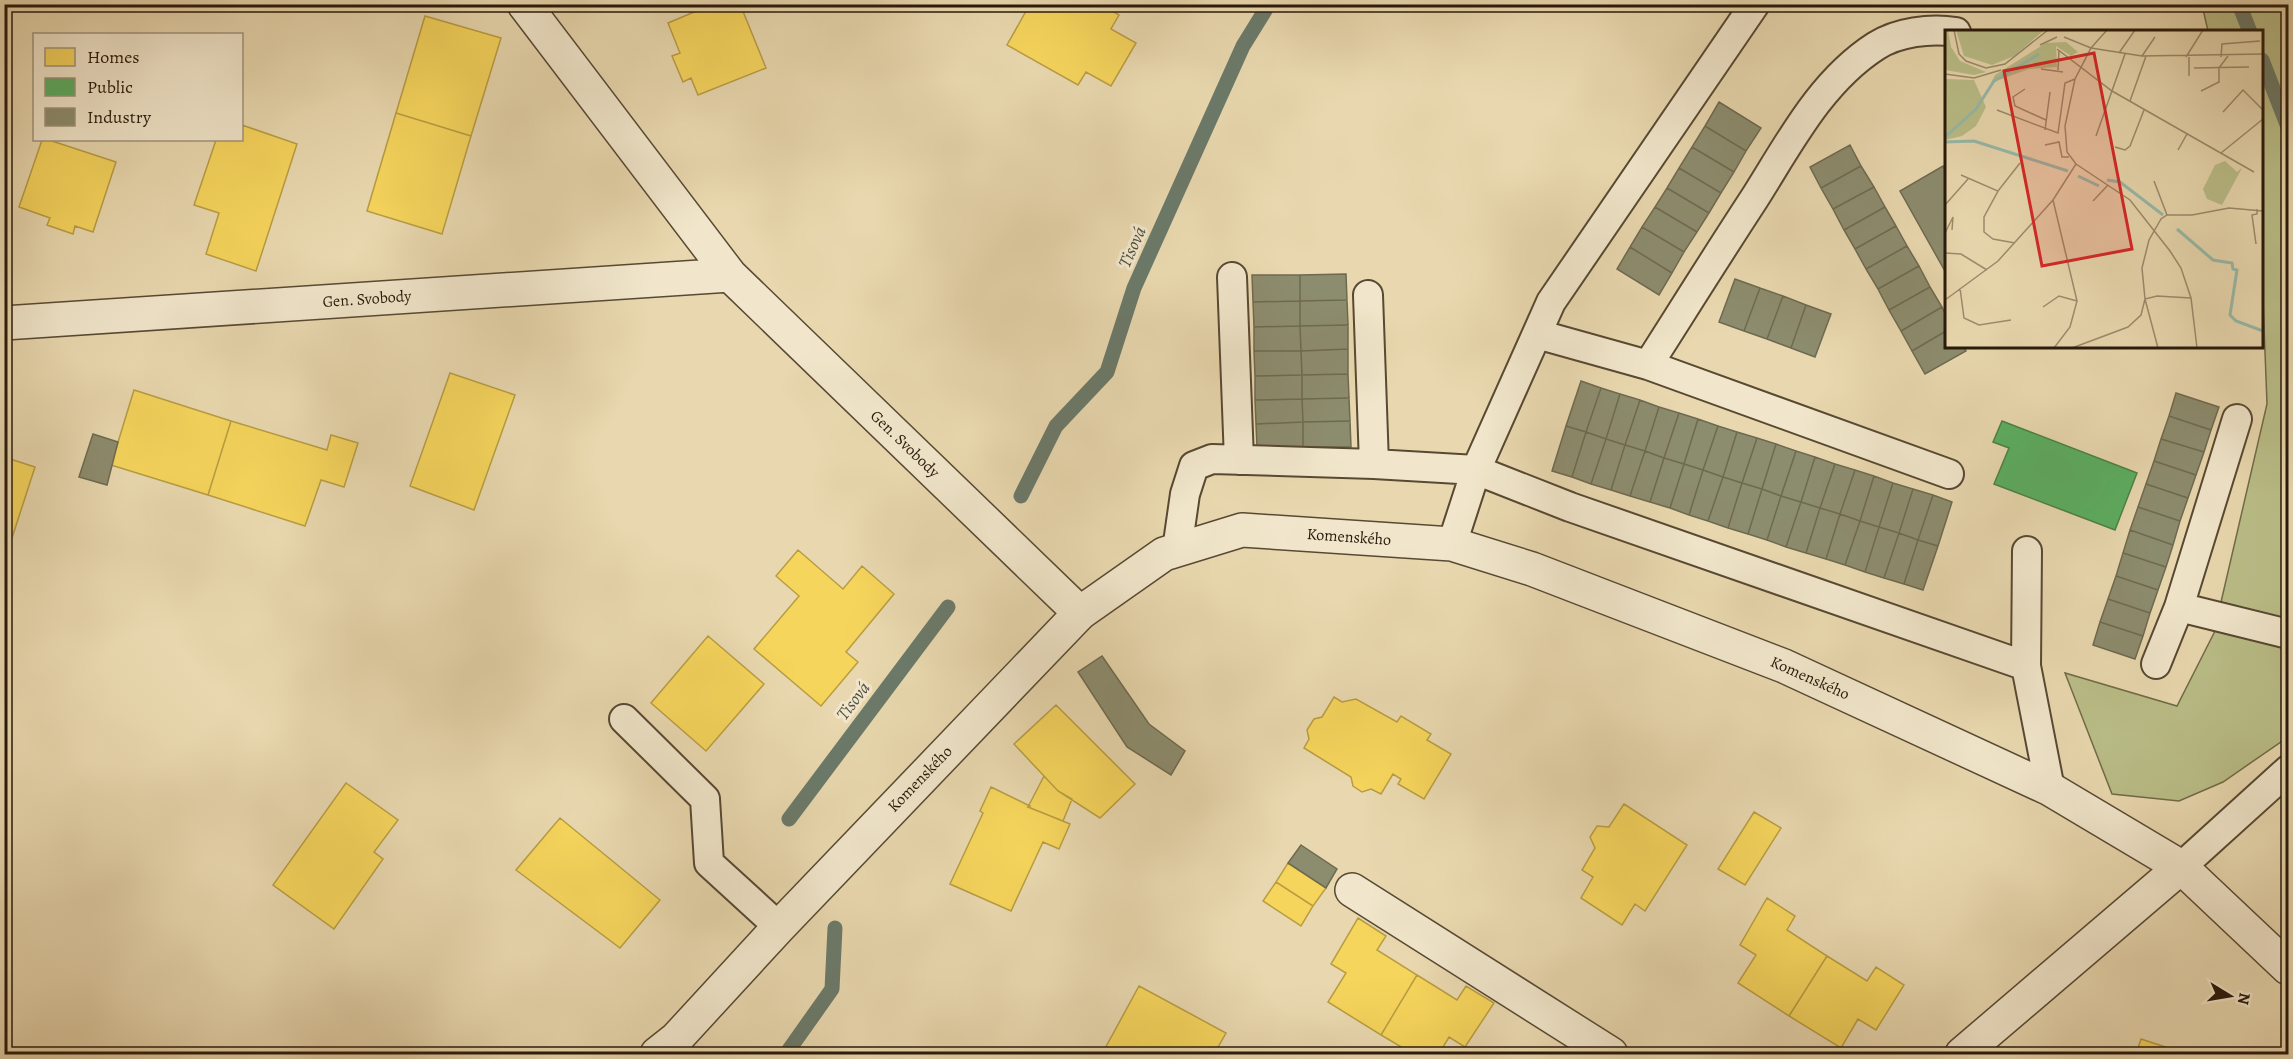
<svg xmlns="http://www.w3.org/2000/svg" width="2293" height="1059" font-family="Alegreya,serif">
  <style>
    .green { fill: #babe88; stroke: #716c49; stroke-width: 1.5 }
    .homes { fill: #f6d55c; stroke: #b89d43; stroke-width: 1.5 }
    .public { fill: #5aae61; stroke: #4b8147; stroke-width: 1.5 }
    .industry { fill: #8c8c6e; stroke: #6e6a50; stroke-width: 1.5 }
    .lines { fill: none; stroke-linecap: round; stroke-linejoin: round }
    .stream { stroke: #6b7a6a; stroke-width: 15 }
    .service-casing { stroke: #584933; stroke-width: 32 }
    .minor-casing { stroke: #584933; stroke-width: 36 }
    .tertiary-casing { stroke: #584933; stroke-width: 36 }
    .service { stroke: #f1e6cb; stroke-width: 28 }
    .minor { stroke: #f1e6cb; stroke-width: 33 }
    .tertiary { stroke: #f1e6cb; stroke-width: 33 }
    .labels { text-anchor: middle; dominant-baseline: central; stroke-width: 6; stroke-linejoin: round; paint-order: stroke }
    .street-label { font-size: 16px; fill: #28190a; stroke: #f1e6cb }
    .water-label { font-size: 18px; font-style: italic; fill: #4f5142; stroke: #f1e6cb }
    .inset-river { fill: none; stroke: #97baaa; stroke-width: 3 }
    .inset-road { fill: none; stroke: #9c8c6d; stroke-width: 1.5 }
    .view { fill: #d62828; fill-opacity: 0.15; stroke: #d62828; stroke-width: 3 }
    .inset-edge { fill: none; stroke: #28190a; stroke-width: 3 }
  </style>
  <rect width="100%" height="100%" fill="#e9d8af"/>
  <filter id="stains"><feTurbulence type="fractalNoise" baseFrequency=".00333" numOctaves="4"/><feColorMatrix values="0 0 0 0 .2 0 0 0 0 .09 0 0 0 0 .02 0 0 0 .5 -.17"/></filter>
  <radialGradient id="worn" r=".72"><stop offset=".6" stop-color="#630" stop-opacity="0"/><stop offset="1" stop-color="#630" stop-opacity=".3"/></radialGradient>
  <path class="green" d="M2202,5h86v615l-67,-18 46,-198 -5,-130v-242l-54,-1z
    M2215,631l73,17v89l-65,45 -44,19 -67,-7 -47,-121 112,33z"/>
  <path class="homes" d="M713,4h27l26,64 -68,27 -7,-17 -8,4 -11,-26 8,-3 -12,-30z
    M1030,4h71l18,11 -8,14 25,14 -25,43 -25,-14 -8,13 -71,-40z
    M425,16l76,22 -30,98 -75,-23z
    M396,113l75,23 -29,98 -75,-23z
    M242,125l55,19 -41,127 -50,-17 13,-41 -25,-8 22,-65h26z
    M42,140h7l67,22 -23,70 -18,-6 -2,8 -26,-9 3,-7 -31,-11z
    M450,373l65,22 -41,115 -64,-24z
    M134,390l97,31 -23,74 -97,-30z
    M231,421l96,29 4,-15 27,8 -14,44 -23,-7 -16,46 -97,-31z
    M4,457l31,10 -24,74 -7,-2z
    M798,550l45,39 19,-23 32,28 -48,58 12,10 -37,44 -67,-57 45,-53 -23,-20z
    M708,636l56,48 -58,67 -55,-48z
    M1334,697l8,5 14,-3 41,23 4,-6 30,18 -4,6 24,14 -27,45 -26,-15 3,-5 -8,-5 -12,20 -10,-5 -9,3 -9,-6 -2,-9 -47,-29 5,-9 -2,-9 7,-11 8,-2z
    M1056,705l79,79 -35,34 -42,-27 -44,-47z
    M1044,776l14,15 14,8 -9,22 -35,-14z
    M346,783l52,37 -24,32 9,7 -49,70 -61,-44z
    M991,787l39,19 -2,1 42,17 -11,25 -16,-7 -32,69 -61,-27 33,-71 -3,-2z
    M1624,804l63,41 -42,66 -10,-7 -13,21 -41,-27 12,-21 -11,-7 13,-22 -5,-11 7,-11 12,1z
    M1754,812l27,16 -36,57 -27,-16z
    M560,818l100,82 -40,48 -104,-78z
    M1288,863l38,25 -13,18 -37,-24z
    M1276,882l37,24 -12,20 -38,-25z
    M1767,898l28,18 -8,14 40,26 -38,60 -51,-33 18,-28 -16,-10z
    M1358,918l28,18 -9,14 40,25 -36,60 -53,-33 18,-29 -15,-9z
    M1827,956l40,25 9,-14 28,18 -28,45 -18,-11 -17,29 -52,-32z
    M1417,975l40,25 9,-14 28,17 -29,44 -16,-10 -10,17h-26l-32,-19z
    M1139,986l87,47 -12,21h-112z
    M2141,1039l46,15h-51z
    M4,1045l18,9h-18z"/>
  <path class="public" d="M2002,421l135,52 -22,57 -121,-46 15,-36 -16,-6z"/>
  <path class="industry" d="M1719,102l42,26 -15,23 -41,-25z
    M1705,126l41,25 -12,21 -42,-25z
    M1850,145l11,21 -40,22 -11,-21z
    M1692,147l42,25 -13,21 -42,-25z
    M1861,166l13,21 -41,22 -12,-21z
    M1943,166l3,5v102l-46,-82z
    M1679,168l42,25 -12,20 -42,-25z
    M1874,187l11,20 -41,23 -11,-21z
    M1667,188l42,25 -12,19 -42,-25z
    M1655,207l42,25 -13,20 -42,-25z
    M1885,207l11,19 -41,23 -11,-19z
    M1896,226l11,20 -41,23 -11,-20z
    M1642,227l42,25 -12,21 -42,-26z
    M1907,246l12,20 -41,23 -12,-20z
    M1630,247l42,26 -13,22 -42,-26z
    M1919,266l11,21 -41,23 -11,-21z
    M1346,274l1,26 -47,1v-26z
    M1252,275h48v26l-47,1z
    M1735,279l25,9 -16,43 -25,-9z
    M1930,287l12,20 -41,24 -12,-21z
    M1760,288l23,8 -16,43 -23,-8z
    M1783,296l23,9 -15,43 -24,-9z
    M1347,300l1,25 -48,1v-25z
    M1300,301v25l-46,1 -1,-25z
    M1806,305l25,9 -16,43 -24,-9z
    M1942,307l4,9v15l-34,20 -11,-20z
    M1348,325v24l-47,2 -1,-25z
    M1300,326l1,25h-47v-24z
    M1946,331v15h18l2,5 -41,23 -13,-23z
    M1348,349v25l-46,1 -1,-24z
    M1254,351h47l1,24 -47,1z
    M1348,374l1,24 -47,1v-24z
    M1302,375v24l-47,1v-24z
    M1581,381l20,7 -15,44 -20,-6z
    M1601,388l19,6 -14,45 -20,-7z
    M2176,393l43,14 -8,23 -42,-14z
    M1620,394l20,6 -15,45 -19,-6z
    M1349,398l1,23 -47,1 -1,-23z
    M1302,399l1,23 -47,2 -1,-24z
    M1640,400l19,7 -14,44 -20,-6z
    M1659,407l20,6 -15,45 -19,-7z
    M1679,413l19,6 -14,45 -20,-6z
    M2169,416l42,14 -7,22 -43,-13z
    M1698,419l20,7 -15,44 -19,-6z
    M1350,421l1,26h-48v-25z
    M1303,422v25h-46l-1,-23z
    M1566,426l20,6 -14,45 -20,-6z
    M1718,426l19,6 -14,45 -20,-7z
    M1586,432l20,7 -15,45 -19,-7z
    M1737,432l20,6 -15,45 -19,-6z
    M93,434l25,8 -11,43 -28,-8z
    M1757,438l19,6 -14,45 -20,-6z
    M1606,439l19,6 -14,45 -20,-6z
    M2161,439l43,13 -8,23 -42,-14z
    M1776,444l20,7 -15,45 -19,-7z
    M1625,445l20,6 -15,45 -19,-6z
    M1645,451l19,7 -14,44 -20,-6z
    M1796,451l19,6 -14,45 -20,-6z
    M1815,457l20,7 -15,44 -19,-6z
    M1664,458l20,6 -14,44 -20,-6z
    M2154,461l42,14 -8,23 -42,-14z
    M1684,464l19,6 -14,45 -19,-7z
    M1835,464l20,6 -15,44 -20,-6z
    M1703,470l20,7 -15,44 -19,-6z
    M1855,470l19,6 -14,45 -20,-7z
    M1874,476l19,7 -14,44 -19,-6z
    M1723,477l19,6 -14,45 -20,-7z
    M1742,483l20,6 -14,45 -20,-6z
    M1893,483l20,6 -14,44 -20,-6z
    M2146,484l42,14 -8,23 -42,-14z
    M1762,489l19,7 -14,44 -19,-6z
    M1913,489l20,6 -15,45 -19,-7z
    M1933,495l19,7 -14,44 -20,-6z
    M1781,496l20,6 -15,45 -19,-7z
    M1801,502l19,6 -14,45 -20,-6z
    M2138,507l42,14 -7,24 -43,-15z
    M1820,508l20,6 -14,45 -20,-6z
    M1840,514l20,7 -15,44 -19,-6z
    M1860,521l19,6 -14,45 -20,-7z
    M1879,527l20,6 -15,45 -19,-6z
    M2130,530l43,15 -7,22 -43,-14z
    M1899,533l19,7 -14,44 -20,-6z
    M1918,540l20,6 -15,44 -19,-6z
    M2123,553l43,14 -8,23 -42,-14z
    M2116,576l42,14 -8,23 -42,-14z
    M2108,599l42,14 -7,23 -43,-14z
    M2100,622l43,14 -8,23 -42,-14z
    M1102,656l47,68 36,27 -14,24 -44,-28 -49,-75z
    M1301,845l36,24 -11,19 -38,-25z"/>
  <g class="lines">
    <path class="stream" d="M2239,4l11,28
      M2262,60l26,67
      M1021,496l35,-70 51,-54 27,-84 109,-242 26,-42
      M789,819l159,-212
      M786,1054l46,-65 3,-61"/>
    <defs>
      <path id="service" d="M1755,4l-204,298 -75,168 94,37 456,159 24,123
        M1232,277l7,183
        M1537,334l111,31 301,109
        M1648,365c35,-55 70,-111 106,-166 35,-55 66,-117 122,-153 22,-14 54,-18 80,-14
        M1374,464l102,6 -24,74
        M1177,550l8,-56 9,-28 18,-7 162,5 -6,-169
        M2179,607l109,27
        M2156,664l23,-57 58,-188
        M2026,666l1,-115
        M624,719l81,80 4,64 70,64
        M2181,867l107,-97"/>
      <path id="minor" d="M524,4l206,271 350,338
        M4,323l726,-48
        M1352,890l259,164
        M1962,1054l219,-187"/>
      <path id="tertiary" d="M657,1054l19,-15 103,-112 301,-314 84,-59 78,-24 210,14 80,25 252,97 266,123 131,78 107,101"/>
    </defs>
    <use href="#service" class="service-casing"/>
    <use href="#minor" class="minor-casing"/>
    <use href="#tertiary" class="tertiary-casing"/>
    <use href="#service" class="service"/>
    <use href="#minor" class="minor"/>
    <use href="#tertiary" class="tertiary"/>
  </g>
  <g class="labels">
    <g class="street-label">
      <text transform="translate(367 299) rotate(-4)">Gen. Svobody</text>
      <text transform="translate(905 444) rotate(44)">Gen. Svobody</text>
      <text transform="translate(1349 537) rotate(4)">Komenského</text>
      <text transform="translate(1810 678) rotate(24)">Komenského</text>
      <text transform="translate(920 779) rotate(-46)">Komenského</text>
    </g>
    <g class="water-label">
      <text transform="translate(1132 247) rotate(-66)">Tisová</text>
      <text transform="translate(853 701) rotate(-53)">Tisová</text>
    </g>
  </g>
  <g transform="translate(1945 30)">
    <rect width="318" height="318" fill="#e9d8af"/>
    <path d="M0,0h3l3,17 9,14 26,11 -12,3 -29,-5zM11,0h88l-30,26 -22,9 -28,-9zM121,12l12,10 -7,4 -15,-10 1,21 -28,2 -38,14 4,-8 51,-32zM0,49l29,1 12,27 -10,19 -14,10 -17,4zM280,131l12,11 5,-4 -20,37 -15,-6 -4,-10 12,-24z" fill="#babe88"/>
    <path class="inset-river" d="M0,107l31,-28 18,-28 45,-27M0,112l29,-1 94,30M133,146l21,10M162,150l13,2 43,33M232,199l36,31 19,3 1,6 4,1 -7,45 6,6 27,10"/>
    <path class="inset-road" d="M9,0l5,24 7,7 20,7 19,-4 43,-34M162,0l-16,18 -16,31 -10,47 2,26 9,12 54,36 40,51 11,17 10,30 6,50M119,7l27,11 51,8 121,-2M95,15l17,-8M112,19l55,42 142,81M174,23l16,-23M197,26l13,-19M241,27l17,-27M244,27v19M276,27l1,-13 38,-3M249,38l55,-1M96,39l22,3M113,40l1,-20M0,44l29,4 27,-8M80,59l-12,8 2,9 31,14M256,61l18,-9v-14l9,-12M185,71l16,-45M52,80l61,23 7,-50 10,-4M278,82l20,-22 20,20M100,100l5,-38M151,106l29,-82M100,115l14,-3 3,15h7M170,117l10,3 5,-4 14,-36M233,120l9,-16M276,123l42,-34M16,145l37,16 -14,26v15l9,7 22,4M209,151l13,34M53,161l22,-28M108,170l24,101 -7,26 -16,21M148,171l15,-16M0,175l23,-26M0,203l8,-16 -1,13M311,214l-4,-29 5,-1v-5M0,223l16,1 26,16M15,258l4,30 15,7 32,-5M0,270l53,-39 55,-61 23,-36M98,277l16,-11 18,5M127,318l56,-21 13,-12 4,-16 -3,-31 7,-28 12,-21 6,-4h25l37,-7 34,3M213,318l-13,-49 12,-3 34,2"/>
    <path class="view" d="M149,23l38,196 -90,17 -38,-195z"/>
    <rect width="318" height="318" class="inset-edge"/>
  </g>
  <rect width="2293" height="1059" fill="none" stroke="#e9d8af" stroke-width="24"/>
  <rect x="6" y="6" width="2281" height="1047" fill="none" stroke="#28190a" stroke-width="3"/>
  <rect x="12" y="12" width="2269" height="1035" fill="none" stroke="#28190a" stroke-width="1.5"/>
  <rect x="33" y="33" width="210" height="108" fill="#f1e6cb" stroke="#a1947e" stroke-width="1.5"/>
  <rect x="45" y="48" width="30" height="18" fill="#f6d55c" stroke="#a1947e" stroke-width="1.5"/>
  <text x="87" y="63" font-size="18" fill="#28190a">Homes</text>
  <rect x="45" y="78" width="30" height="18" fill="#5aae61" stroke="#a1947e" stroke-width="1.5"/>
  <text x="87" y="93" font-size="18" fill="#28190a">Public</text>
  <rect x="45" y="108" width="30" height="18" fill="#8c8c6e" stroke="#a1947e" stroke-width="1.5"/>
  <text x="87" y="123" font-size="18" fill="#28190a">Industry</text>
  <g transform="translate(2230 996) rotate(101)" stroke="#f1e6cb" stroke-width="4.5" paint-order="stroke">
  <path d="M0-4.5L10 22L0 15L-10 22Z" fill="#28190a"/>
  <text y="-9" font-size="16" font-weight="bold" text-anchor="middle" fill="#28190a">N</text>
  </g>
  <rect width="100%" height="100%" filter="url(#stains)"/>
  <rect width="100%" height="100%" fill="url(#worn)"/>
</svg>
